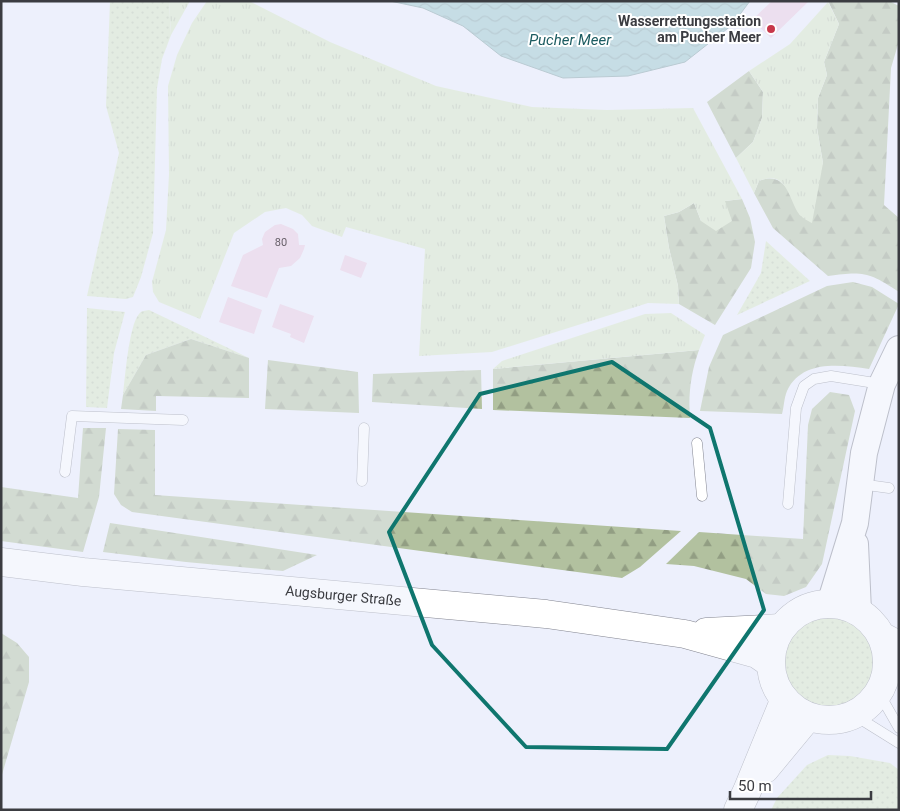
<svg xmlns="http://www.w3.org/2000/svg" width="900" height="811" font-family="Roboto,sans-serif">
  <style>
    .grass { fill: url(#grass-dots) }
    .forest { fill: url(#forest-firs) }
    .park { fill: url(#park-tufts) }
    .water { fill: url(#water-waves); stroke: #7c9da1 }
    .building { fill: #ecc9df }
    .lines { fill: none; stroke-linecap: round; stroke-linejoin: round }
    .service-casing { stroke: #838590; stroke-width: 11 }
    .tertiary-casing { stroke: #838590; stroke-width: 25 }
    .secondary-casing { stroke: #838590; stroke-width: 28 }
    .primary-casing { stroke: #838590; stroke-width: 29 }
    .trunk-casing { stroke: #838590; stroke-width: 29 }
    .service { stroke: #fff; stroke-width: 10 }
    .tertiary { stroke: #fff; stroke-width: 24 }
    .secondary { stroke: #fff; stroke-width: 26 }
    .primary { stroke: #fff; stroke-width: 28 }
    .trunk { stroke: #fff; stroke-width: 28 }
    .marked { fill: none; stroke: #0f766e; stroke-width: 4; stroke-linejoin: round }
    .poi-dot { fill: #c73749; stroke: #fff; stroke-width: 2 }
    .labels { text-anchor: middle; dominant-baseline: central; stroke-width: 4; stroke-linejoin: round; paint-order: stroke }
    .number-label { font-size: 11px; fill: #675f68 }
    .poi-label { font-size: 14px; font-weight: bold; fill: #3b3c41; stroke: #fff; text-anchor: end }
    .street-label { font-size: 14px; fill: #3b3c41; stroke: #fff }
    .water-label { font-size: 15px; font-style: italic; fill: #1c5c61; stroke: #fff }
  </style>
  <defs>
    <pattern id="grass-dots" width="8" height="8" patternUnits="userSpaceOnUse" patternTransform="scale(1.25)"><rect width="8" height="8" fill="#d8e7c4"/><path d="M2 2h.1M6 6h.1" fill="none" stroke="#bac7aa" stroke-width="1.8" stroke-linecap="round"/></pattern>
    <pattern id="forest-firs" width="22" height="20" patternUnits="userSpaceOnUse" patternTransform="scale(1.25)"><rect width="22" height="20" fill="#b2c19f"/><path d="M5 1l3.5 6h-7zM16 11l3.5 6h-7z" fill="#929e83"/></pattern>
    <pattern id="park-tufts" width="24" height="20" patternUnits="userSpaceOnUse" patternTransform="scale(1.25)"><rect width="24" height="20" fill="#d8e7c4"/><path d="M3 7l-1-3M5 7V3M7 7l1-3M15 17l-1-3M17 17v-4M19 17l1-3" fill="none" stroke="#bac7aa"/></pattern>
    <pattern id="water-waves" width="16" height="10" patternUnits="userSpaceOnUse" patternTransform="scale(1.25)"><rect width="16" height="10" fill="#98c6ca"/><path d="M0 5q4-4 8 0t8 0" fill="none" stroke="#7da2a6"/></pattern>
  </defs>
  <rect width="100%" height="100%" fill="#edf0fc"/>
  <path class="grass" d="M110,1h59l2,34 -9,24 -5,29 -4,145 -12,44 -8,20 -7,2 -39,-3 32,-143 -13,-47z
    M766,241l44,40 -73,34 24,-42z
    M87,308l38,4 -11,41 -7,55 -21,-1z
    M149,310l100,48 -58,-19 -45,16 -23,40c2,-17 6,-70 16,-81 3,-4 6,-3 10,-4z
    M781 662a48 48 0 1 1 96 0a48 48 0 1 1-96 0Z
    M828,755l22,1 40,7 9,7v40h-128l6,-12 30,-33z"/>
  <path class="forest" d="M828,1h61l10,5v35l-8,27 -7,137 15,13v74c-30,-20 -36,-21 -71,-16l-55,-48 -19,-35 5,-12c25,-11 33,15 41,34l23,-52 -6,-35 1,-30 9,-23 -3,-13 15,-38z
    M749,71l14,21 -1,26 -9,24 -17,16 -29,-56z
    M742,199l8,19 5,24 -4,26 -36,57 -36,-21 -1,-18 -9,-38 -5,-32 15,-4 15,-9 7,18 24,-20z
    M853,282l19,5 27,17 -30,65c-28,-4 -67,-10 -82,22 -3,7 -3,16 -5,23l-82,-3 9,-44 14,-32 104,-49z
    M191,339l58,19v40l-93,-2v15l-35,-2 2,-14 23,-40z
    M699,350c-8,22 -11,45 -9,68l-197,-8v-41z
    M268,360l90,12 1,41 -94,-4z
    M481,370l1,39 -110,-7 1,-28z
    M830,392l19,3 6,16 -33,153 -16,23 -22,9 -18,-2 -20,-15 -52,-13 -28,-2 33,-32 104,7 5,-114 4,-16z
    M83,428h23l-7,69 -16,55 -82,-11v-54l77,11z
    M118,429l37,1v65l526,36 -41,36 -18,11 -490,-66 -11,-7 -7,-11z
    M110,523l207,32 -34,16 -97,-9 -83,-10z
    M1,633l16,10 12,14v25l-28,96z"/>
  <path class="park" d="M169,1h21l-19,34z
    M207,1h42l81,41 106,44 96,21 75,3 86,-2 49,91 -17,2 7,20 -16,10 -15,-10 -7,-18 -15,9 -15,4 5,32 9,38 1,18 -31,-1 -156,49 -73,4 6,-107 -79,-22 -4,10 -30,-11 -10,-11 -16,-7 -21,4 -31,21 -34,86 -41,-17 -6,-10 -1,-10 14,-52 3,-56 -1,-88 9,-31 15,-32z
    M828,2l11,22 -15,38 3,13 -9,23 -1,30 6,35 -11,60c-4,-2 -10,-5 -13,-9 -11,-16 -12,-45 -40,-33l-5,12 -18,-35 17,-16 9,-24 1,-26 -14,-21 41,-27z
    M671,313l34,22 -6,15 -206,19 9,-8 143,-47z"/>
  <path class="water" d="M390,1h360l-18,24 -47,37 -57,14 -65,2 -62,-22 -38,-30 -40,-18z"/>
  <path class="building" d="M772,1h37l-38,37 -19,-18z
    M281,224l12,5 5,5 1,11h6l-1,4 -4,9 -9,8 -12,2 -12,30 -36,-12 12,-31 20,-10 -1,-6 3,-7 10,-7z
    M345,255l22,8 -6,15 -21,-8z
    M228,297l34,13 -8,24 -35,-12z
    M280,304l34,12 -10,27 -14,-6 1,-3 -19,-7z"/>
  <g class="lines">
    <defs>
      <path id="service" d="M697,443l5,53
        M65,472l7,-56 111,4
        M362,481l2,-53
        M860,484l29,4
        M788,504l8,-96 8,-22 10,-7 17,-3 50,8
        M879,693l20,35
        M854,715l45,28"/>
      <path id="tertiary" d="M880,633l19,10
        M887,667l12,-1"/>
      <path id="secondary" d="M855,544l3,67
        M830,604l25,-81 9,-70 18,-69 17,-35"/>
      <g id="primary">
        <path id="s1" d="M1,562l82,10 463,42 139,20 72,20 13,9"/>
        <circle cx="829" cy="662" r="58"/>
        <path d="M706,632l75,-4"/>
      </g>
      <path id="trunk" d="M765,769l43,-52
        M738,810l9,-19 37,-90"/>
    </defs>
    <use href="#service" class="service-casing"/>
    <use href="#tertiary" class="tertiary-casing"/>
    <use href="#secondary" class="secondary-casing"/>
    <use href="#primary" class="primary-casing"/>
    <use href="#trunk" class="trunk-casing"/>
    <use href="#service" class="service"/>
    <use href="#tertiary" class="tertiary"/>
    <use href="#secondary" class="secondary"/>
    <use href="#primary" class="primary"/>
    <use href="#trunk" class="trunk"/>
  </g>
  <path d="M0 0H900V811H0ZM612,362l98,66 54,182 -97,139 -141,-2 -94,-102 -43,-113 91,-138z" fill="#edf0fc" fill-opacity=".55" fill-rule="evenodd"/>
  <path class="marked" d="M612,362l98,66 54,182 -97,139 -141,-2 -94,-102 -43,-113 91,-138z"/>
  <circle class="poi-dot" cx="771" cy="29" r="5"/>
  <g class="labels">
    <g class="number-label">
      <text x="281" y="242">80</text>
    </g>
    <g class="poi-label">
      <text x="761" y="21">Wasserrettungsstation<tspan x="761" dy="16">am Pucher Meer</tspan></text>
    </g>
    <g class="street-label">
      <text stroke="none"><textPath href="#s1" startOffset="344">Augsburger Straße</textPath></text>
    </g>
    <g class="water-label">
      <text x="570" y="40">Pucher Meer</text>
    </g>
  </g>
  <rect width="900" height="811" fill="none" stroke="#3b3c41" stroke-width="5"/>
  <path d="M730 791v8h141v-8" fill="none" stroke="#3b3c41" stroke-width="2.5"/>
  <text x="738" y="791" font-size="15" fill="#3b3c41" stroke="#ffffff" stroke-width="4" paint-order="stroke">50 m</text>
</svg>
